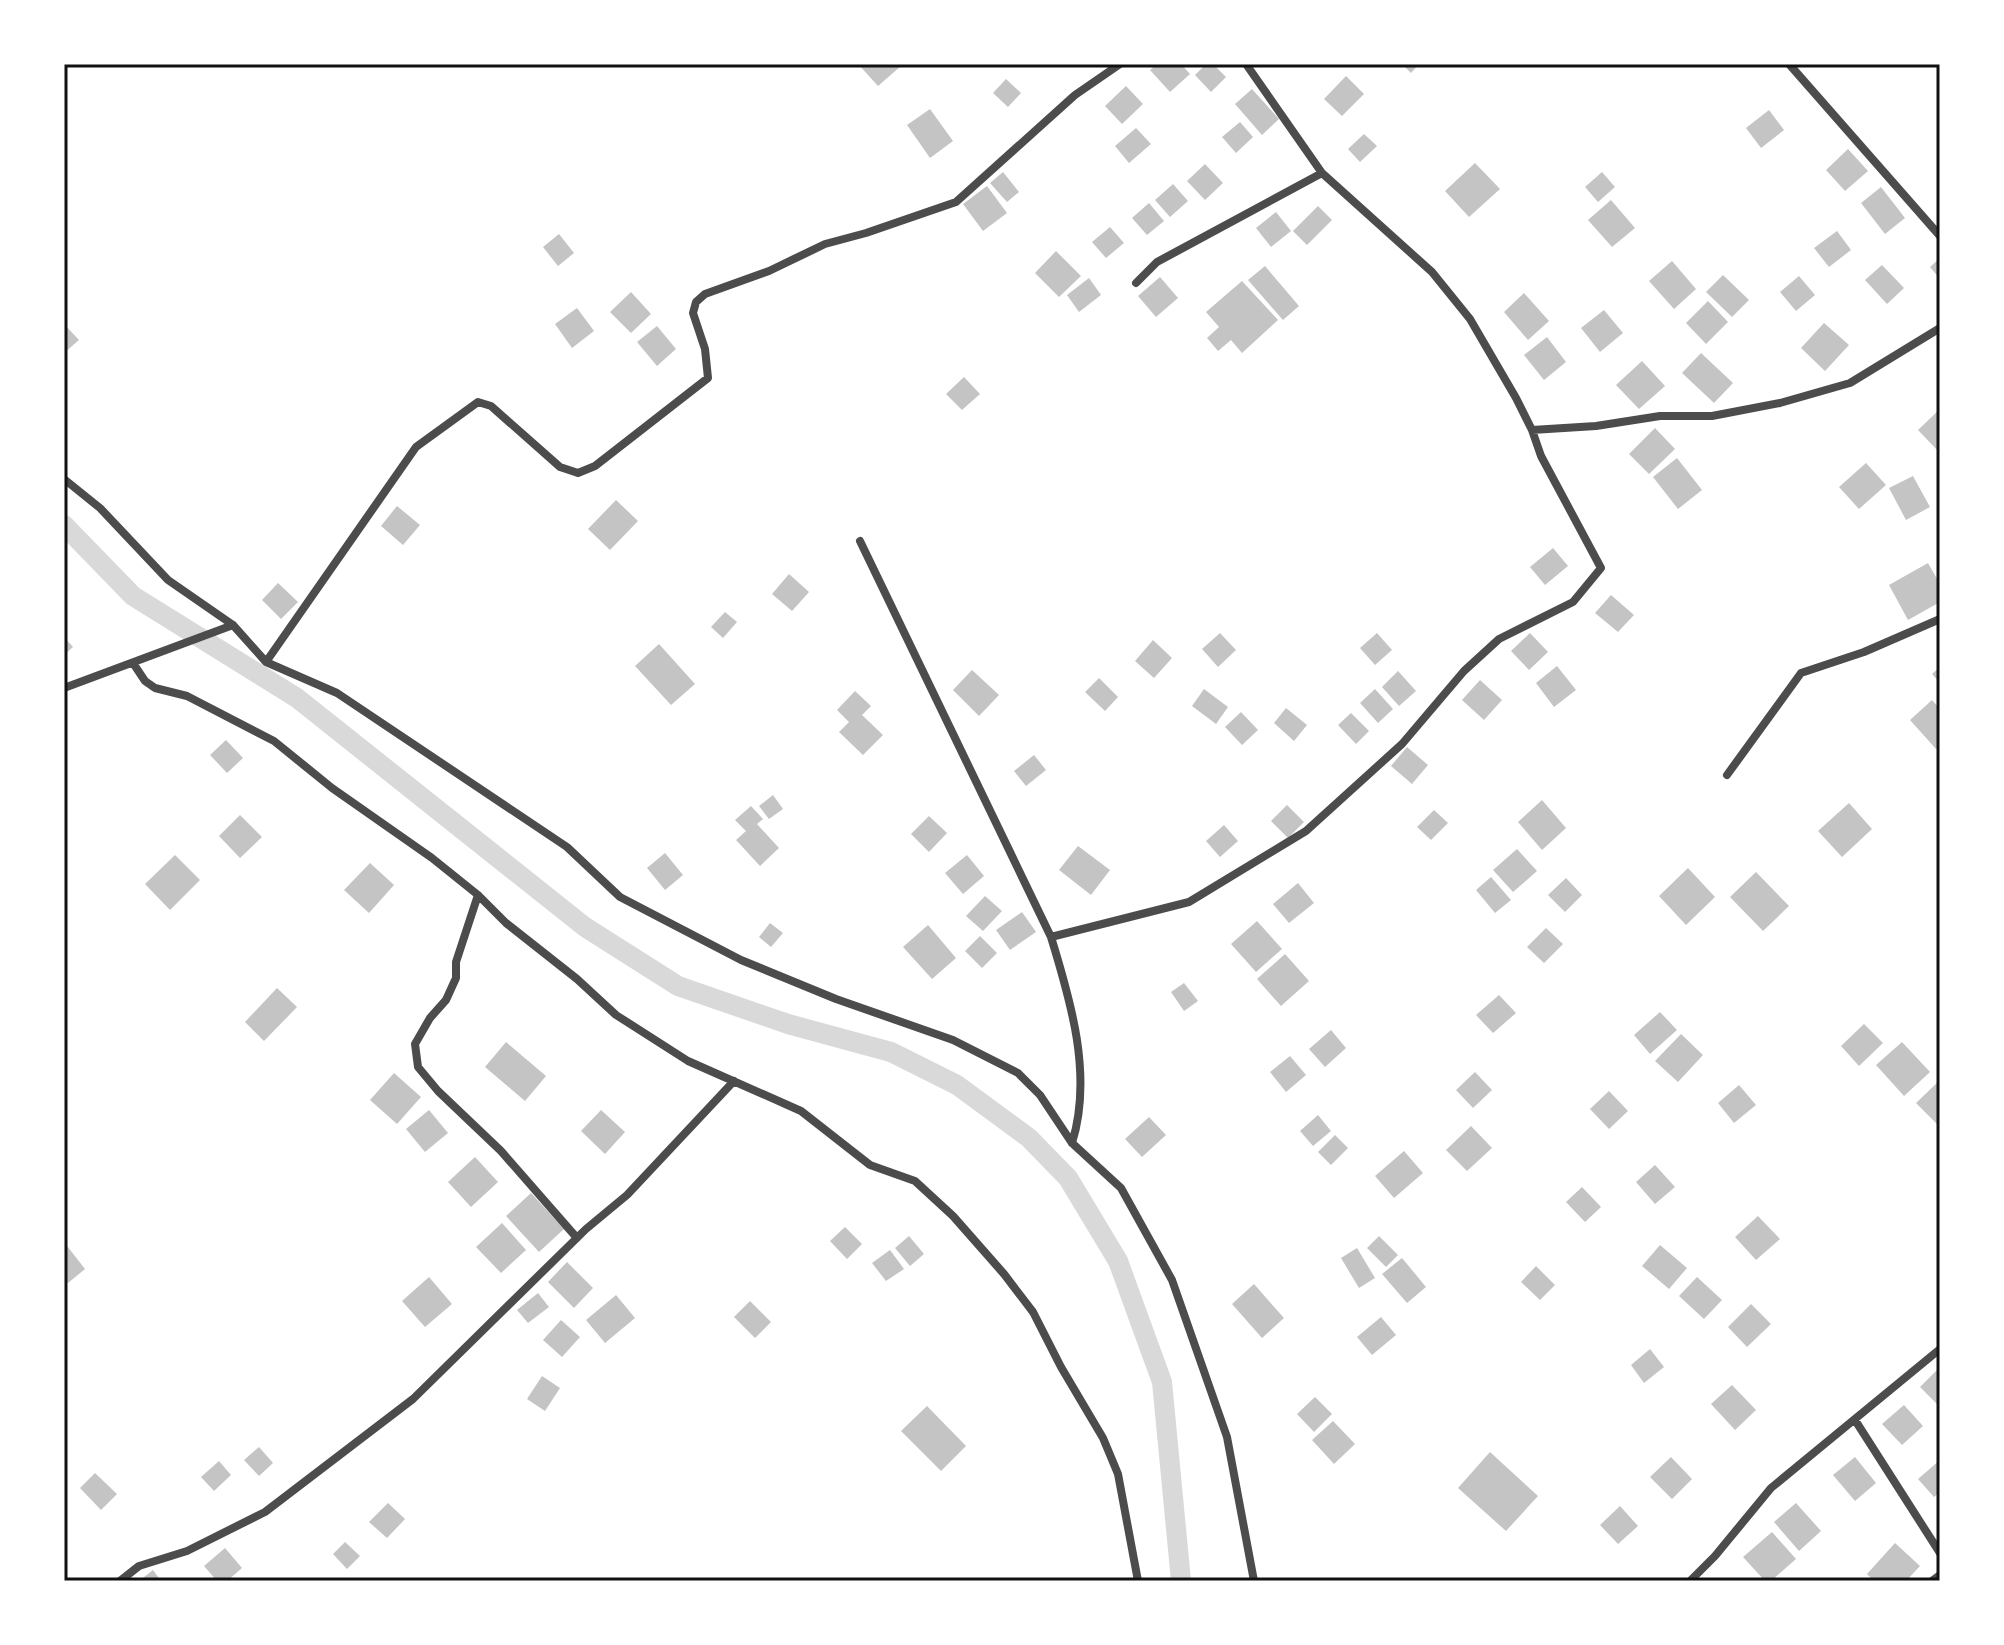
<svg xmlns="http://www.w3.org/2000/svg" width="2004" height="1645" font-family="'DM Sans',sans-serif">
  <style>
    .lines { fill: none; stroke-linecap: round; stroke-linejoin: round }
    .canal { stroke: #d9d9d9; stroke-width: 20 }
    .building { fill: #c4c4c4 }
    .minor { stroke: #4c4c4c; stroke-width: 8 }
    .neatline { fill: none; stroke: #111; stroke-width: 3 }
  </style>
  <rect width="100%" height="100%" fill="#fff"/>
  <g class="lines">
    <path class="canal" d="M64,525l69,71 164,102 288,229 93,59 110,38 103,28 66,33 72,53 39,40 50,83 44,121 19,199"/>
  </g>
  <path class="building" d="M858,64h41l2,2 -23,20z
    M1157,64h24l9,10 -20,18 -20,-22z
    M1206,64h7l13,13 -15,15 -16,-17z
    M1402,64h17l-8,9z
    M1346,76l18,18 -22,22 -18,-17z
    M1006,79l15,14 -13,14 -15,-14z
    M1126,86l17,18 -21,20 -17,-18z
    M1252,89l27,30 -17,16 -27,-31z
    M930,109l23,32 -23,17 -23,-33z
    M1769,110l15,20 -23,18 -15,-20z
    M1240,122l13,15 -17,16 -14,-16z
    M1136,128l15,16 -22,19 -14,-17z
    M1364,134l13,12 -17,16 -12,-13z
    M1848,149l20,22 -23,20 -19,-21z
    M1475,163l25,26 -31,28 -24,-26z
    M1205,164l18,19 -18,17 -18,-19z
    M1003,172l16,20 -12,10 -17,-19z
    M1602,172l13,15 -17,15 -13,-15z
    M1173,184l15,17 -18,16 -15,-17z
    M987,186l20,27 -24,18 -20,-27z
    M1881,187l24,31 -20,16 -24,-31z
    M1611,200l24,28 -23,19 -24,-27z
    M1149,203l15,18 -17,14 -15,-17z
    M1318,206l14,14 -25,25 -14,-14z
    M1276,212l15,19 -20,16 -15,-19z
    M1110,227l14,16 -18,15 -14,-16z
    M1837,231l14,19 -22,17 -15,-19z
    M559,234l15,19 -16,13 -15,-19z
    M1056,251l25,25 -22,21 -24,-24z
    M1940,258v21l-10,-12z
    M1672,261l24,28 -22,20 -25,-28z
    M1882,265l22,23 -17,16 -22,-24z
    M1265,266l34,40 -16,14 -35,-40z
    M1723,275l26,25 -17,17 -26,-25z
    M1799,276l16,19 -19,16 -16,-19z
    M1160,277l18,21 -22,19 -18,-21z
    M1089,278l12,17 -22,17 -12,-17z
    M1242,281l36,39 -36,33 -11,-13 -13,11 -11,-13 12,-11 -13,-15z
    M631,292l20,22 -20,19 -21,-21z
    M1524,293l25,28 -21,19 -24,-28z
    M1708,301l20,21 -22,22 -20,-21z
    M577,308l17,23 -22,17 -17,-24z
    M1604,310l19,23 -23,19 -19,-24z
    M1824,323l25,22 -24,26 -24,-23z
    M64,324l15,16 -15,13z
    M657,326l19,23 -19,17 -20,-24z
    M1547,337l19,25 -22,18 -20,-25z
    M1701,353l32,30 -19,20 -32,-30z
    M1642,361l23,25 -26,23 -23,-24z
    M964,377l16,17 -18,16 -16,-16z
    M1940,409v44l-22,-23z
    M1655,428l20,21 -26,25 -20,-20z
    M1677,458l25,32 -24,19 -25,-32z
    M1866,463l20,22 -27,24 -20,-22z
    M1913,476l17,31 -24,13 -17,-32z
    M616,500l22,21 -28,29 -22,-21z
    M397,506l23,19 -17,20 -22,-19z
    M1553,548l15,18 -23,19 -15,-18z
    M1928,563l12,21v18l-32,18 -19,-35z
    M789,574l20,18 -17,19 -20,-17z
    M278,583l20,19 -17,17 -19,-19z
    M1611,595l23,20 -16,17 -23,-19z
    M725,612l12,10 -14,16 -12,-11z
    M1220,633l16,17 -18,17 -16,-18z
    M1377,633l15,17 -17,15 -15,-17z
    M1530,633l18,19 -19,18 -18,-19z
    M64,637l9,10 -9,8z
    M1153,640l19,18 -18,20 -19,-17z
    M659,644l36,40 -24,21 -36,-39z
    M1557,666l19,24 -22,17 -18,-24z
    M1940,667v16l-8,-9z
    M972,670l27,25 -20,21 -26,-26z
    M1398,671l18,20 -17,15 -17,-19z
    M1099,678l19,19 -13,14 -20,-19z
    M1480,680l22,20 -18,20 -22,-20z
    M1204,689l24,18 -12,17 -24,-18z
    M1375,689l18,20 -15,14 -18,-20z
    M855,691l16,15 -9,9 21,20 -20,20 -24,-23 10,-10 -12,-12z
    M1932,700l8,9v37l-4,3 -26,-29z
    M1286,708l21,17 -13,16 -20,-18z
    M1241,712l17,18 -16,15 -17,-18z
    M1351,713l18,18 -13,13 -18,-19z
    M226,740l17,18 -16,15 -17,-18z
    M1407,747l21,18 -16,19 -21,-18z
    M1034,755l12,15 -20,16 -12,-15z
    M773,795l10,14 -14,10 -10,-13z
    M1542,800l24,28 -24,22 -24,-28z
    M1849,803l23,26 -30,28 -24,-26z
    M1287,805l17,17 -16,16 -17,-17z
    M751,806l12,13 -6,5 22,24 -19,18 -24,-26 10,-9 -11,-11z
    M1434,810l14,13 -17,17 -14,-13z
    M240,815l22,22 -22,21 -21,-22z
    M929,816l18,17 -18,19 -18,-18z
    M1224,825l14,16 -18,16 -14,-16z
    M1078,846l32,24 -19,25 -32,-25z
    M1517,849l20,22 -24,21 -20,-22z
    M665,853l18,22 -18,15 -18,-22z
    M175,855l25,25 -30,30 -25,-26z
    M967,855l17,21 -21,18 -18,-21z
    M370,863l24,22 -25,28 -25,-23z
    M1688,868l27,29 -29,28 -27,-29z
    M1756,872l33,34 -26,25 -33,-34z
    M1491,877l20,23 -16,13 -19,-23z
    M1566,878l16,17 -17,17 -17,-17z
    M1298,883l16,20 -25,20 -16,-19z
    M985,896l17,15 -19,20 -17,-15z
    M1022,912l14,20 -26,18 -14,-20z
    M1257,921l25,28 -26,23 -25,-28z
    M770,923l13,10 -12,14 -12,-10z
    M928,925l28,33 -24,21 -29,-32z
    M1546,928l17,16 -19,19 -17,-16z
    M980,936l17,17 -15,15 -17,-17z
    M1285,954l24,27 -28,25 -24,-27z
    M1184,983l14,18 -14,10 -13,-19z
    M277,988l20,19 -33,34 -19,-19z
    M1499,995l17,18 -23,20 -17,-18z
    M1660,1012l17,18 -27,24 -16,-19z
    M1864,1024l19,19 -24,23 -18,-20z
    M1331,1030l15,18 -21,19 -16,-18z
    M1681,1034l22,21 -25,27 -23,-21z
    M506,1042l40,34 -21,25 -40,-34z
    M1902,1042l28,30 -26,24 -28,-31z
    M1290,1056l16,19 -20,17 -16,-20z
    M1475,1072l17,18 -19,18 -17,-18z
    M394,1073l27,24 -24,27 -27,-24z
    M1940,1080v47l-24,-24z
    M1739,1085l17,20 -22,18 -16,-20z
    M1609,1091l19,20 -19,18 -19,-20z
    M429,1110l19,23 -23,19 -19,-23z
    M601,1110l24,22 -20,22 -24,-23z
    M1318,1115l13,16 -18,15 -13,-15z
    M1149,1117l17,18 -24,22 -17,-18z
    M1471,1126l21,22 -25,23 -21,-21z
    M1335,1135l13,13 -17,17 -13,-13z
    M1404,1151l19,22 -29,25 -19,-22z
    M475,1157l23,25 -27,25 -23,-25z
    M1655,1165l20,22 -20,17 -19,-22z
    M1582,1187l19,20 -16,15 -19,-20z
    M531,1193l33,36 -25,23 -33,-36z
    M1758,1216l22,23 -24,21 -21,-23z
    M502,1223l24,27 -25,23 -25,-26z
    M845,1227l17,17 -15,15 -17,-18z
    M909,1236l15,18 -14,12 -15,-18z
    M1379,1236l19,19 -12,12 -19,-19z
    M64,1242l21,27 -17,14 -4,-5z
    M1660,1245l27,23 -18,21 -27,-23z
    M1357,1248l18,30 -16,10 -18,-30z
    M890,1250l14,19 -18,12 -14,-18z
    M1402,1258l24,29 -19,16 -25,-29z
    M567,1262l26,26 -19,20 -26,-26z
    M1536,1266l19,19 -15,15 -19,-18z
    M429,1277l23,27 -27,23 -23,-26z
    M1697,1277l25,23 -18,19 -25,-23z
    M1254,1284l30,34 -22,20 -30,-34z
    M538,1293l11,14 -21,16 -11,-13z
    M616,1295l19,23 -30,25 -19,-23z
    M750,1301l21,21 -16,16 -21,-21z
    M1751,1304l20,20 -24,23 -19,-20z
    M1381,1317l15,18 -24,20 -15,-18z
    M561,1320l19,17 -18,20 -19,-17z
    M1650,1349l14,18 -20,16 -13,-18z
    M1940,1367v36l-2,2 -18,-18z
    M542,1376l18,12 -15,23 -18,-12z
    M1732,1385l24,25 -21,20 -24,-26z
    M1315,1397l17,17 -18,18 -17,-18z
    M1904,1405l19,21 -21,19 -20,-21z
    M927,1406l39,40 -25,25 -40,-40z
    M1333,1421l22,23 -21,20 -22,-24z
    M259,1447l14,16 -14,13 -15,-16z
    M1490,1452l48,44 -32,35 -48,-43z
    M1671,1457l21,22 -20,20 -22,-22z
    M1855,1457l21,26 -21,18 -22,-26z
    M1940,1460v32l-6,5 -16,-18z
    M219,1461l12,14 -17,16 -13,-14z
    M95,1473l22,21 -16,16 -21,-22z
    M388,1503l17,16 -18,19 -18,-16z
    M1796,1503l25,28 -22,20 -25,-29z
    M1620,1506l18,20 -20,18 -18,-19z
    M1772,1532l24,27 -25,22h-6l-22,-24z
    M345,1542l15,14 -13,13 -14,-15z
    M1895,1543l25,23 -14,15h-32l-7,-7z
    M225,1548l17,20 -15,13h-10l-13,-15z
    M153,1570l8,11h-22z"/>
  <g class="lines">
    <path class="minor" d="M1246,64l76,109 110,99 38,47 46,79 16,32 64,-4 64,-10h52l68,-13 70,-20 90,-55
      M1789,64l151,172
      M1136,283l21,-21 165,-89
      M64,479l36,29 68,72 65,45 33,37 71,31 230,154 53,50 121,63 95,39 117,41 65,33 22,22 32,48 49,45 51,92 55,157 27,144
      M860,541l191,396c20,65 42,139 21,206
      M266,662l150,-215 62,-45 13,4 69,61 18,6 17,-7 113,-88 -3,-29 -12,-36 3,-11 9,-8 64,-23 56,-27 41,-11 90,-31 119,-107 45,-31
      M133,663l12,18 10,7 32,8 87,45 58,47 100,70 46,37 28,28 71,56 39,36 72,46 113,50 69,54 45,16 38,35 51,58 29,38 28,55 42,71 15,36 20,107
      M64,688l169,-63
      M1727,775l74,-102 63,-21 76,-33
      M478,895l-22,67v16l-10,22 -16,18 -15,26 3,23 20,24 63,60 76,87
      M1051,937l138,-35 117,-71 96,-87 62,-73 35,-32 74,-37 28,-34 -60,-112 -9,-26
      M1855,1420l85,133
      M120,1581l19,-15 48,-15 78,-39 148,-113 173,-170 41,-34 107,-114
      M1690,1581l25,-25 56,-68 169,-139
      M1932,1581l8,-6"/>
  </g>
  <rect width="2004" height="1645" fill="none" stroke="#ffffff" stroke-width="132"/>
  <rect x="66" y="66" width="1872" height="1513" class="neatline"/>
</svg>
